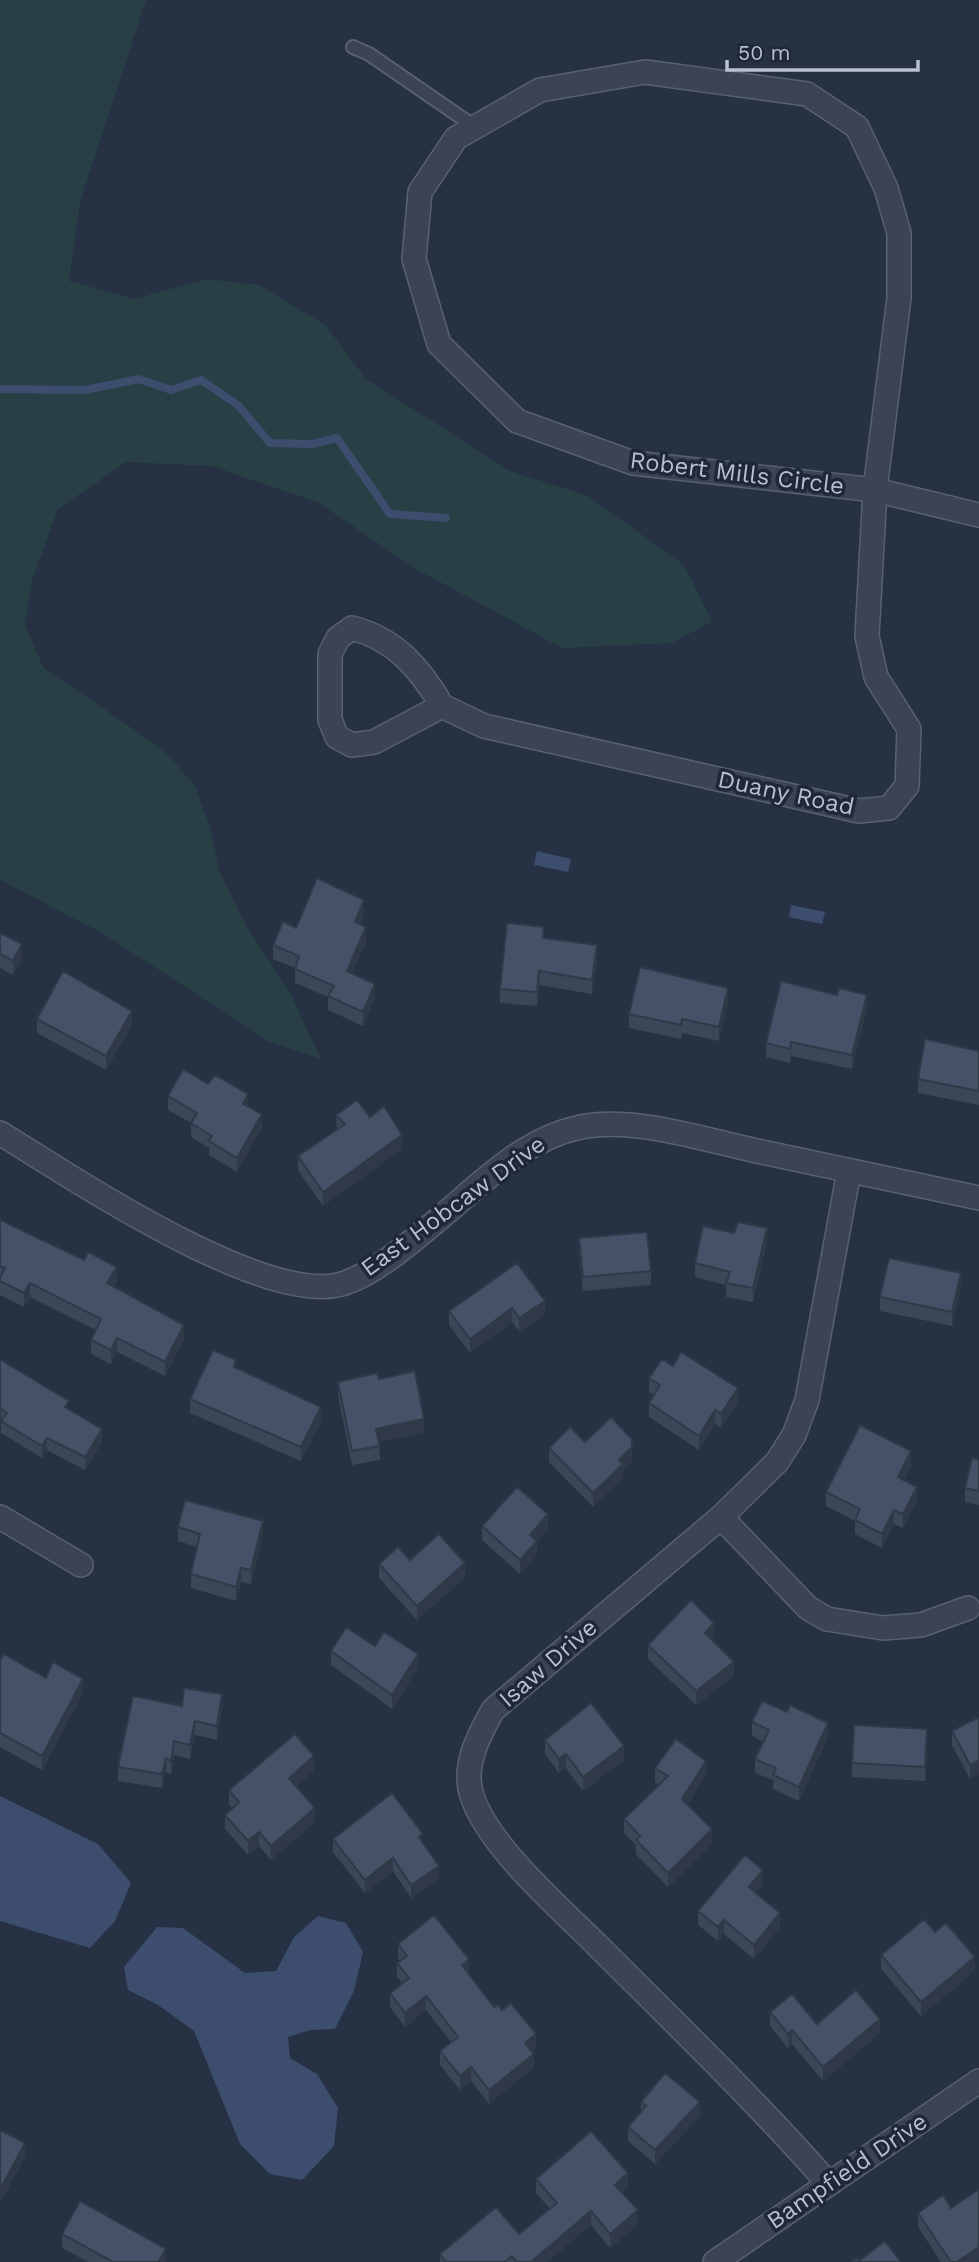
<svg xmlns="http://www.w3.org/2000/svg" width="979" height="2262" font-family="'Work Sans',sans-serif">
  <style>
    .green { fill: #284045 }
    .water { fill: #3c4d6d }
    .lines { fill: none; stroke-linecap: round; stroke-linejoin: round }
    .stream { stroke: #3c4d6d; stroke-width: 8 }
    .lane-casing { stroke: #596171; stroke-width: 16 }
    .street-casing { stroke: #596171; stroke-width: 26 }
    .lane { stroke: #3b4354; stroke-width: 12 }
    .street { stroke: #3b4354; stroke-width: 23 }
    .wall { fill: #3b4658 }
    .shaded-wall { fill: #303947 }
    .building { fill: #455166; stroke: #303947; stroke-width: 2 }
    .labels { text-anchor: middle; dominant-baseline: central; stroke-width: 7; stroke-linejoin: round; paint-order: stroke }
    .street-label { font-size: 24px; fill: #b8bfcd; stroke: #1f2839 }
  </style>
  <rect width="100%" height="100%" fill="#263144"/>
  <path class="green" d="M0,0h146l-66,202 -11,79 65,18 73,-20 52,6 66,40 41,54 144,92 78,25 96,69 28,57 -41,21 -109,5 -146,-79 -97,-66 -107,-37 -86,-4 -68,47 -26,72 -7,43 18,43 119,82 32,35 15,40 10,46 26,54 44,67 32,68 -53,-18 -164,-107 -104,-54z"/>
  <path class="water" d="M537,851l34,8 -3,13 -34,-7z
    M791,905l34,7 -3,12 -33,-7z
    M0,1796l98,48 33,39 -16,38 -25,27 -90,-27z
    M318,1916l28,7 17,29 -9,39 -19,38 -24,1 -23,7 2,21 27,16 21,34 -4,38 -32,34 -32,-6 -30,-30 -46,-113 -36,-26 -30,-15 -4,-23 33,-40 26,1 62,45 31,-2 18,-34z"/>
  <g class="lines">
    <path class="stream" d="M0,389l85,1 54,-11 32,11 30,-10 37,25 32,38 42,1 25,-6 53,76 56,4"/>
    <defs>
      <path id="lane" d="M353,47l16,7 106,73"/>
      <path id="street" d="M442,706c-22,-38 -47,-67 -90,-78l-14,10 -8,16v66l7,17 15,8 22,-3 68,-36 42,20 375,85 30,-3 18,-22 2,-57 -33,-52 -9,-41 8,-146 24,-192v-65l-13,-45 -29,-61 -50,-33 -162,-22 -105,18 -84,48 -36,54 -6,67 25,85 78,77 116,42 242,27 104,25
        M0,1133c69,42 268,177 345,150 30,-10 65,-40 89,-60 45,-37 88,-84 147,-96 52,-11 124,13 176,24 74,16 148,31 222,47
        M0,1517l81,48
        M721,1517l87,91 19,11 56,9 38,-3 47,-17
        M828,2183c-73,-83 -152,-159 -230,-237 -39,-39 -109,-99 -126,-150 -10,-30 7,-61 21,-86l228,-193 56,-55 17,-27 13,-35 42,-229
        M715,2262l264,-181"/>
    </defs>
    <use href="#lane" class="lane-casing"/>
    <use href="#street" class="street-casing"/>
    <use href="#lane" class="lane"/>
    <use href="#street" class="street"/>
  </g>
  <path class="wall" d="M364,914l-4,10 6,17 -14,33 23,24 -12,28 -35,-16v-13l-33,-14v-15l-22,-9v-14l23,-17z
    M0,933l22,25 -9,17 -13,-7z
    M544,938l53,21 -5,35 -53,-9 -2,21 -37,-3v-14z
    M837,995l30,14 -15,60 -61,-13 -1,7 -24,-6v-14z
    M728,1002l-9,39 -37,-8 -1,6 -52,-11v-14z
    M37,1019l95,6 -26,45 -69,-37z
    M979,1051v54l-61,-12v-14z
    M208,1084l40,23 14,21 -25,44 -28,-17v-7l-18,-11v-14l-23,-13v-14z
    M336,1115l34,2 32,32 -79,57 -25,-36v-14l39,-27z
    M0,1220l117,61 -3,6 70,52 -19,37 -48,-24 -6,12 -20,-10v-14l5,-10 -66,-33 -6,10 -24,-12z
    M579,1238l72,33v14l-68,6 -4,-39z
    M767,1242l-14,60 -27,-5v-12l-31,-8v-14z
    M517,1263l28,52 -26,17 -7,-10 -42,31 -21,-28v-14z
    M961,1287l-9,39 -72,-15v-14z
    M0,1359l69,51 33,32 -17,28 -38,-20 -5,8 -41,-25z
    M673,1366l65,36 -17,26 -6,-4 -16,26 -50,-33v-14l5,-8 -5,-3v-14z
    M236,1368l85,53 -20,40 -111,-48v-14z
    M379,1379l45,54 -45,9 1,18 -28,5 -14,-69v-14z
    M585,1442l47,19 -9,9v8l-30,29 -44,-45v-14z
    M979,1460v45l-14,-3v-14z
    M911,1465l-7,15 13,20 -14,28 -9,-4 -12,24 -27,-14v-13l-29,-15v-14z
    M482,1526l66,2 -11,13v14l-17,19 -38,-34z
    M178,1527l85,8 -12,49 -10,-2 -5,19 -45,-13v-14l6,-27 -19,-6z
    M410,1560l55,17 -48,43 -38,-42v-14z
    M714,1637l-2,3 22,36 -38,29 -48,-46v-14z
    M375,1646l43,22 -26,41 -61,-44v-14z
    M0,1661l46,17 37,15 -41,77 -42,-23z
    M182,1706l40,2 -5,32 -22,-5 -5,24 -16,-4 -3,20 -5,-3 -4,16 -44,-7v-14z
    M979,1717l-9,62 -18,-34v-14z
    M752,1722l76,15 -29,64 -26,-12v-9l-18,-7v-14l9,-17 -12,-6z
    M545,1740l79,20 -41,31 -17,-23 -7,5 -14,-19z
    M927,1743l-2,38 -73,-4v-14z
    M655,1768l51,7 -18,29 24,39 -44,44 -32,-33v-9l-12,-12v-14l35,-34 -4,-3z
    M314,1770l-18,16 19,36 -44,38 -12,-14 -11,9 -23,-26v-14l7,-7 -3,-4v-14z
    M333,1839l90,4 16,36 -28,19 -18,-27 -28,22 -32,-41z
    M763,1884l-7,9 24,34 -26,32 -30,-25 -6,7 -20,-16v-14z
    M935,1932l40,39 -54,45 -40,-47v-14z
    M398,1944l71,29 -1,1 26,33 8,3 34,38 -4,4 2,16 -45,36 -18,-23 -11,9 -20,-25v-14l11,-9 -25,-32 -21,17 -15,-20v-14l12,-10 -5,-6v-14l3,-2 -2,-3z
    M770,2012l47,12 63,9 -57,48 -31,-37 -4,4 -18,-22z
    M641,2102l59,14 -45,48 -27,-23v-14l13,-15z
    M536,2179l92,8 -6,5 16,32 -28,24 -19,-23 -44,37h-107v-8l79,-20 31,-25 -14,-16z
    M979,2189v72l-2,1h-36l-23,-35v-14l33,-5z
    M62,2234l104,28h-78l-26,-14z"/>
  <path class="shaded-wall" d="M364,900v14l-9,22v-14z
    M366,927v14l-19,44v-14z
    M22,944v14l-9,17v-14z
    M597,945v14l-5,35v-14z
    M539,971v14l-2,21v-14z
    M375,984v14l-12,28v-14z
    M728,988v14l-9,39v-14z
    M867,995v14l-15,60v-14z
    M132,1011v14l-26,45v-14z
    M791,1042v14l-1,7v-14z
    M248,1094v14l-5,-4z
    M262,1114v14l-25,44v-14z
    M402,1135v14l-79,57v-14z
    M767,1228v14l-14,60v-14z
    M117,1267v14l-10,16v-14z
    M961,1273v14l-9,39v-14z
    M30,1283v14l-6,10v-14z
    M545,1301v14l-26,17v-14z
    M512,1308v14l-42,31v-14z
    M184,1325v14l-19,37v-14z
    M117,1338v14l-6,12v-14z
    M738,1388v14l-17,26v-14z
    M321,1407v14l-20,40v-14z
    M715,1410v14l-16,26v-14z
    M424,1419v14l-48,10v-14z
    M102,1429v13l-17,28v-13z
    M47,1438v12l-5,8v-12z
    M632,1447v14l-9,9v8l-30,29v-14l26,-33z
    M911,1451v14l-13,26v-14z
    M917,1487v13l-14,28v-14z
    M894,1510v14l-12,24v-14z
    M548,1514v14l-13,15 2,-2v14l-17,19v-14l10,-25z
    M263,1521v14l-12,49v-14z
    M465,1563v14l-48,43v-14z
    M241,1568v14l-5,19v-14z
    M714,1623v14l-9,10v-14z
    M418,1654v14l-26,41v-14z
    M734,1662v14l-38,29v-14z
    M83,1679v14l-41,77v-14z
    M222,1694v14l-5,32v-14z
    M195,1721v14l-5,24v-14z
    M828,1723v14l-29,64v-14z
    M174,1741v14l-3,20v-14z
    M624,1746v14l-41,31v-14z
    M566,1754v14l-7,5v-14z
    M314,1756v14l-25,22v-14z
    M166,1758v14l-4,16v-14z
    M706,1761v14l-24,38v-14z
    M979,1761v14l-9,4v-14z
    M315,1808v14l-44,38v-14z
    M712,1829v14l-44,44v-14z
    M259,1832v14l-11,9v-14z
    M393,1858v13l-28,22v-13z
    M439,1866v13l-28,19v-13z
    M763,1870v14l-14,17v-14z
    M780,1913v14l-26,32v-14z
    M724,1920v14l-6,7v-14z
    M975,1957v14l-54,45v-14z
    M469,1959v14l-7,6v-14z
    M426,1996v14l-21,17v-14z
    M880,2019v14l-57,48v-14z
    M792,2030v14l-4,4v-14z
    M536,2034v14l-11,9v-14z
    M534,2054v14l-45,36v-14z
    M471,2067v14l-11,9v-14z
    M700,2102v14l-45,48v-14z
    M25,2143v14l-25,47v-14z
    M628,2173v14l-13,12v-14z
    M638,2210v14l-28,24v-14z
    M591,2211v14l-44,37h-16z
    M979,2247v14l-2,1h-20z
    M166,2249v13h-8z"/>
  <path class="building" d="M317,878l47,22 -9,22 11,5 -19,44 28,13 -12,28 -35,-16 6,-10 -39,-17 4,-13 -26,-11 10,-24 13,7z
    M507,923l37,4 -1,11 54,7 -5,35 -53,-9 -2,21 -37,-3z
    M0,933l22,11 -9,17 -13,-7z
    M640,967l88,21 -9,39 -37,-8 -1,6 -52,-11z
    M63,971l69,40 -26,45 -69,-37z
    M781,981l56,14 2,-7 28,7 -15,60 -61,-13 -1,7 -24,-6z
    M925,1039l54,12v40l-61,-12z
    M183,1069l25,15 7,-9 33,19 -5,10 19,10 -25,44 -28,-17 3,-5 -21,-13 6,-10 -29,-17z
    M357,1100l13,17 14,-11 18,29 -79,57 -25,-36 47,-32 -9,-9z
    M0,1220l84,40 4,-8 29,15 -10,16 77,42 -19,37 -48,-24 -6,12 -20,-10 10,-21 -71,-36 -6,10 -24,-12v-4l5,-9 -5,-2z
    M738,1222l29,6 -14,60 -27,-5 4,-11 -35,-9 8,-37 31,7z
    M647,1232l4,39 -68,6 -4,-39z
    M889,1258l72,15 -9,39 -72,-15z
    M517,1263l28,38 -26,17 -7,-10 -42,31 -21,-28z
    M213,1350l23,10 -2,7 87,40 -20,40 -111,-48z
    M681,1352l57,36 -17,26 -6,-4 -16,26 -50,-33 11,-18 -11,-7 13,-19 11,7z
    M0,1359l69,42 -4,6 37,22 -17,28 -38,-19 -5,8 -41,-25 6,-8 -7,-5z
    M415,1371l9,48 -48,10 4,17 -28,5 -14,-69 39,-9 2,6z
    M611,1417l21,22v8l-13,13 4,4 -30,29 -44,-45 21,-21 15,15z
    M860,1425l51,26 -13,26 19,10 -14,27 -9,-4 -12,24 -27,-14 5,-11 -34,-17z
    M972,1458l7,2v31l-14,-3z
    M517,1487l31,27 -18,21 7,6 -17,19 -38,-34z
    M185,1500l78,21 -12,49 -10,-2 -5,19 -45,-13 9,-40 -22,-7z
    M439,1534l26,29 -48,43 -38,-42 19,-17 12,13z
    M691,1600l23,23 -9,10 29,29 -38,29 -48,-46z
    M346,1627l29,19 9,-14 34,22 -26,41 -61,-44z
    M4,1654l42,24 7,-16 30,17 -41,77 -42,-23v-72z
    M184,1688l38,6 -5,32 -22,-5 -5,24 -16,-4 -3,20 -5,-3 -4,16 -44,-7 15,-71 49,10z
    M762,1701l25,11 3,-7 38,18 -29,64 -26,-12 3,-7 -21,-9 14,-29 -17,-8z
    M591,1703l33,43 -41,31 -17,-23 -7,5 -14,-19z
    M979,1717v44l-9,4 -18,-34z
    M854,1725l73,4 -2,38 -73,-4z
    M295,1734l19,22 -25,22 26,30 -44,38 -12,-14 -11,9 -23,-26 14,-13 -10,-12z
    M676,1739l30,22 -24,38 30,30 -44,44 -32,-33 4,-4 -16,-17 44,-43 -13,-8z
    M392,1793l31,41 -4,3 20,29 -28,19 -18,-27 -28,22 -32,-41z
    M745,1855l18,15 -14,17 31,26 -26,32 -30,-25 -6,7 -20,-16z
    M434,1915l35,44 -7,6 32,42 4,-2 4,5 9,-7 25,31 -11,9 9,11 -45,36 -18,-23 -11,9 -20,-25 18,-14 -32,-41 -21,17 -15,-20 19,-15 -12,-15 10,-7 -9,-12z
    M924,1919l11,13 11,-9 29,34 -54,45 -40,-47z
    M856,1990l24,29 -57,48 -31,-37 -4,4 -18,-22 22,-18 25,30z
    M665,2073l35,29 -45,48 -27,-23 18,-21 -5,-4z
    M0,2130l25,13 -25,47z
    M591,2131l37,42 -13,12 23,25 -28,24 -19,-23 -60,51h-14l-5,-6 -7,6h-59l-6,-8 56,-47 23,27 38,-31 -21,-24z
    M979,2189v58l-22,15h-6l-33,-49 25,-18 8,13z
    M80,2201l86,48 -8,13h-45l-51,-28z
    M885,2241l16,21h-50l6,-4 2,3z"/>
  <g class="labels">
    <g class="street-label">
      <text transform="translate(737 473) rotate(7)">Robert Mills Circle</text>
      <text transform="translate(786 793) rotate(12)">Duany Road</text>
      <text transform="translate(453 1206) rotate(-36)">East Hobcaw Drive</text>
      <text transform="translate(548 1663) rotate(-41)">Isaw Drive</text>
      <text transform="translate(847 2171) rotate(-34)">Bampfield Drive</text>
    </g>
  </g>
  <path d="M727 60v10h191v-10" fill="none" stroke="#b8bfcd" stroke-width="3.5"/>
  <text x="738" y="60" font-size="21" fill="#b8bfcd" stroke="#1f2839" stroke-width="5" paint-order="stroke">50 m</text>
</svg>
